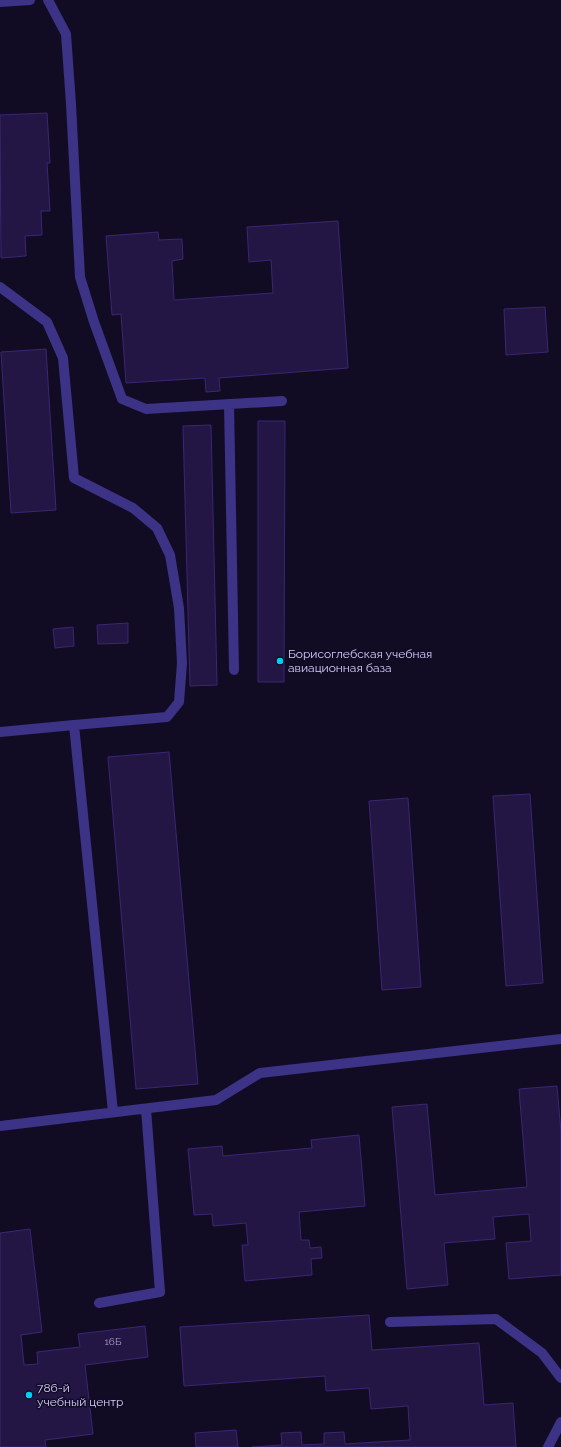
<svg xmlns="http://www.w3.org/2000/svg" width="561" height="1447" font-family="Raleway,sans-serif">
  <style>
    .building { fill: #231645; stroke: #3b2673 }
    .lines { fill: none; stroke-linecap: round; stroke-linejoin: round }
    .lane { stroke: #3c3286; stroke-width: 10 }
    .poi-dot { fill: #00cdf8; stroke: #110c23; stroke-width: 1.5 }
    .labels { text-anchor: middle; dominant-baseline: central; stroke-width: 3; stroke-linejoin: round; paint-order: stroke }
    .number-label { font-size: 10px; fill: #aa9fd0 }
    .poi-label { font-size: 12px; fill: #d7cdff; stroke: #110c23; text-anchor: start }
  </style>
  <rect width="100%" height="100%" fill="#110c23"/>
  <path class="building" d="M47,113l3,50h-3l3,48h-9l1,24 -17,1 1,20 -25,2 -1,-143z
    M338,221l10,147 -129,10 1,13 -14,1 -1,-14 -79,5 -5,-69 -9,1 -6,-79 52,-4 1,8 23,-1 1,20 -11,2 2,39 99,-7 -2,-33 -22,2 -2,-35z
    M545,307l3,45 -42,3 -2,-46z
    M46,349l10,161 -45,3 -10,-161z
    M258,421h27l-1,261h-26z
    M211,425l6,260 -27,1 -7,-260z
    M128,623v20l-30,1 -1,-19z
    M73,627l1,19 -19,2 -2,-19z
    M169,752l29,332 -62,5 -28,-332z
    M530,794l13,189 -37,3 -13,-190z
    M408,798l13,189 -39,3 -13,-189z
    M557,1086l4,46v143l-52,4 -3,-36 25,-2 -2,-27 -36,3 2,22 -51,4 4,42 -41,4 -15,-182 35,-3 8,91 92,-8 -8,-98z
    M359,1135l6,71 -66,6 2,28h8l1,8 11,-1 1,11 -11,1 1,16 -67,6 -3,-36h6l-2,-22 -33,3 -1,-12 -18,1 -6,-66 34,-3 1,10 89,-8 -1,-8z
    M30,1229l12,103 -21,3 3,30 14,-1 -1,-12 43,-5 -2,-13 67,-8 3,31 -63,8 8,69 -48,6 1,7h-46v-214z
    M369,1315l3,35 107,-7 5,62 29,-2 3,44h-264l30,-2 -1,-12 20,-1 1,13 22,-1v-11l20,-1 1,12 65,-4 -2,-34 -37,3 -2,-21 -43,3 -1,-15 -141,10 -4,-59z
    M236,1430l2,17h-42l-1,-14z"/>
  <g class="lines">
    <path class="lane" d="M48,0l18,34 5,70 9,173 14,45 28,77 24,10 136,-8
      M0,2l30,-2
      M0,287l47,35 16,36 11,120 59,30 24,20 13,27 9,53 3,55 -3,39 -12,15 -93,8
      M229,404l5,266
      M0,732l74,-7 39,387
      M0,1126l216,-26 44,-27 301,-34
      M99,1303l61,-11 -14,-183
      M390,1322l106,-3 46,34 19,25
      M548,1447l13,-25"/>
  </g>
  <g class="poi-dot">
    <circle cx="280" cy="661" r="4"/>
    <circle cx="29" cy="1395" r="4"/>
  </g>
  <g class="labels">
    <g class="number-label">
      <text x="113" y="1341">16Б</text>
    </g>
    <g class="poi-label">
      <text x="288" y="654">Борисоглебская учебная<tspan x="288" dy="14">авиационная база</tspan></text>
      <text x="37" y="1388">786-й<tspan x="37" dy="14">учебный центр</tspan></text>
    </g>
  </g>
</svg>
